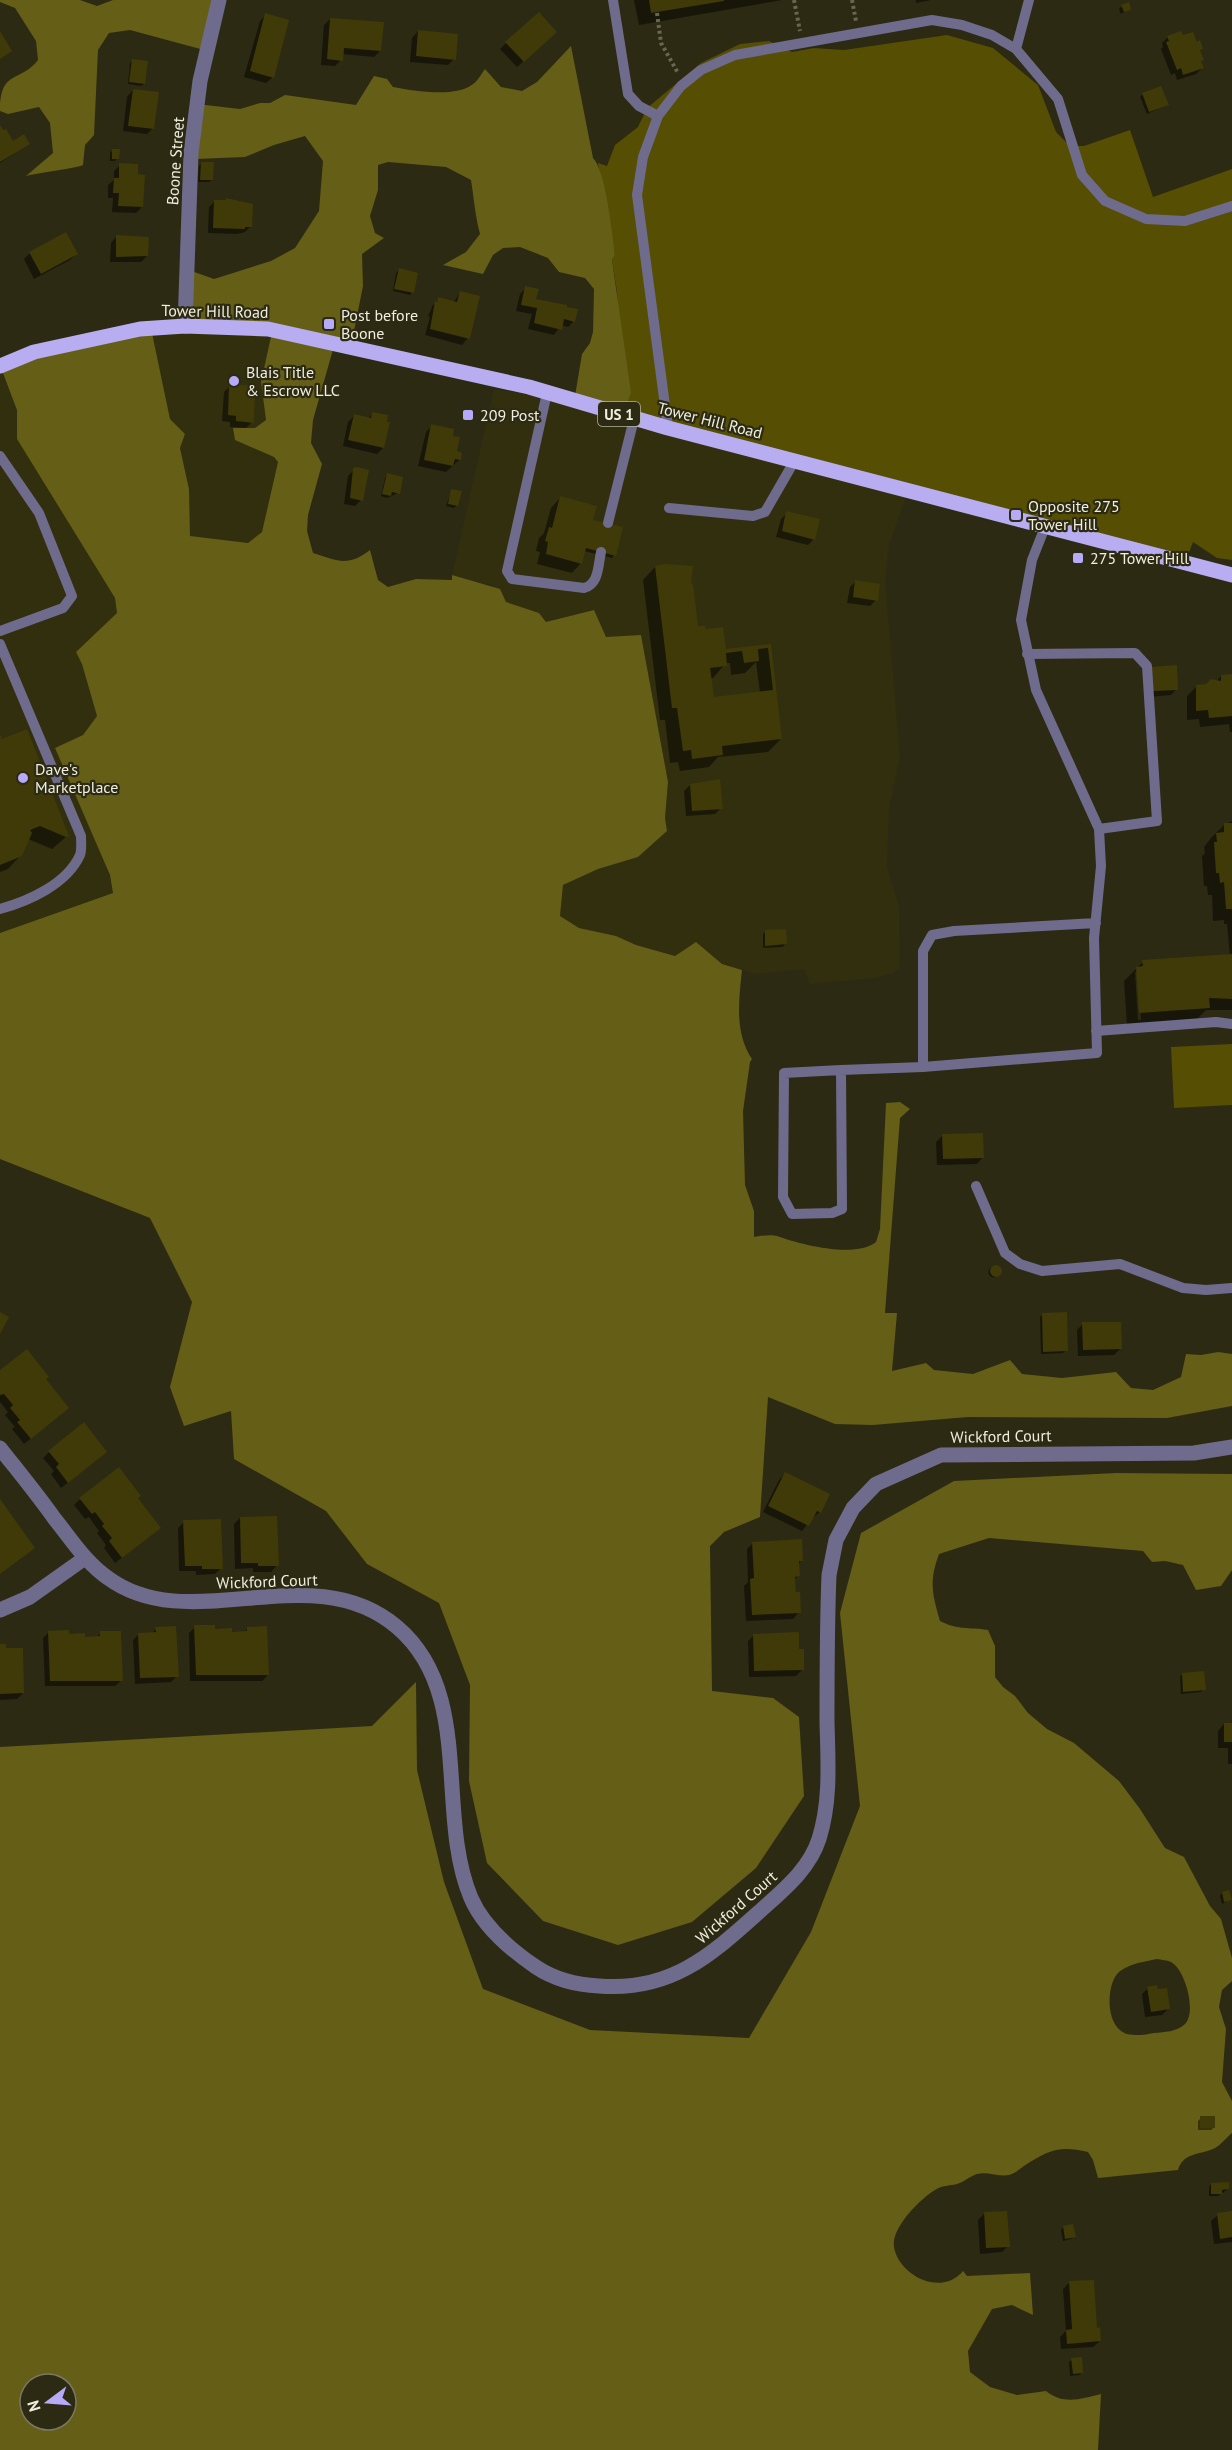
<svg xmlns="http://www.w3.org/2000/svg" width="1232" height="2450" font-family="'PT Sans',sans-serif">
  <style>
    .built { fill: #322f0f }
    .green { fill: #554e03 }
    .forest { fill: #655e17; fill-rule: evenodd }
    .shadow { fill: #0007; fill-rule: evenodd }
    .building { fill: #403a08; fill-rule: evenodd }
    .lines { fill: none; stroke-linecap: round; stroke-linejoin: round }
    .path { stroke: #696752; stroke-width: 4; stroke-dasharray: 3 3; stroke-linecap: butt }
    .lane { stroke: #6f6b8c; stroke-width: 10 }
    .street { stroke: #6f6b8c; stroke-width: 15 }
    .primary { stroke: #b7adf0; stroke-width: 15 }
    .poi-dot { fill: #b7abf8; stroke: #2c2a12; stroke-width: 2 }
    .labels { text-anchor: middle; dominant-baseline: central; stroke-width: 4.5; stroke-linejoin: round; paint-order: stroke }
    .shield { fill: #2c2a12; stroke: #b4b3a2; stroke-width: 1.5 }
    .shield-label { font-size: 15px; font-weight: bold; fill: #efeedf }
    .street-label { font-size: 16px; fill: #efeedf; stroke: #2c2a12 }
    .poi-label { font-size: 16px; fill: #efeedf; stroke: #2c2a12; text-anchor: start }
  </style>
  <rect width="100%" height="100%" fill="#2c2a12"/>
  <path class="built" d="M272,332l-11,50 5,38 -11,8h-21l1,12 39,17 4,5 -16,70 -14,11 -58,-6 -1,-48 -9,-41 5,-14 -15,-15 -18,-86z
    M0,368l18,42 -1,29 98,159 2,16 -41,38 6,11 15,53 -14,19 30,158 -113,40z
    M494,389l80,13 333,92 -18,51 -4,36 15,176 -11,51 -2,59 12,39 1,63 -7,4 -18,5 -65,6 -6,-15 -48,5 -34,-10 -26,-21 -21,13 -39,-11 -20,-9 -37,-8 -19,-12 3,-31 35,-16 40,-12 29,-26 -2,-13 3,-36 -27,-147 -35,3 -13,-28 -47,12 -7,-9 -33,-11 -14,-17 -23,-4 -17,-6z"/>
  <path class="green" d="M947,35l46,13 45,37 18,47 14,14h14l46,-16 23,67 79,-28v391l-15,-2 -24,-16 -8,21 -562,-150 -6,-121 -5,-32 3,-5 -17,-92 9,3 8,-21 23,-18 9,-19 54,-45 39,-19 29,-3 23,11 22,-4 30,2z
    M1232,1044v61l-58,3 -3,-61z"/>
  <path class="forest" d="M0,0h80l17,6 16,-6h105l-14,50 -74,-20 -21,3 -11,17 -4,85 -9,10 -2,20c-4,3 -47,8 -57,11l27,-23 -3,-30 -11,-16 -31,7 -8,-3c0,-42 20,-28 38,-51l-2,-19 -21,-33 -15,-6z
    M571,46l22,112c13,13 19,76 22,97l-3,5 19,133 -8,20 -49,-11 8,-48 8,-11 3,-11 1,-43 -9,-11 -26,-6 -11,-14 -28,-11 -17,1 -10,7 -10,19 -40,-9 23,-13 14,-18c-5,-19 -6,-35 -9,-54l-25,-13 -58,-5 -10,3v25l-8,26 5,17 9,5 -22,16 1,32 -11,55 -18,5 -21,74 -2,23 11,21 -14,51 -1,16 6,22c25,8 35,14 57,-3l8,30 10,7 28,-8 36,1v-5l48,14 6,13 33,11 7,9 48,-12 12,27 35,-2 27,147 -3,36 2,13 -29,26 -40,12 -35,16 -3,31 19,12 37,8 20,9 39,11 21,-14 26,22 20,6c-3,30 -8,62 10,89l-2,3 -7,49 2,74 9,26v26c6,-1 17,-3 23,-1 22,8 78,23 99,6l4,-13 6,-126 14,-1 10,7 -10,9 -15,195h12l-5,58 34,-8 8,7 39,4 37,-14 12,14 40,4 54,-6 15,16 22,2 28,-13 5,-23 15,1 17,-3 14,2v52l-65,12 -199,-1 -95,8 -38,-1 -67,-27 -8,120 -36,15 -14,14 2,145 61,7 26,19 5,79 -48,72 -64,54 -74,23 -75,-24 -56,-58 -18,-82 1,-96 -31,-82 -72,-39 -41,-53 -92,-52 -3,-48 -47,15 -14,-39 22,-85 -42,-84 -150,-59v-226l113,-40 -3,-18 -55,-127 28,-13 14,-19 -15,-52 -6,-12 41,-39 -2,-15 -98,-159v-29l-16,-42 13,-6 138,-29 18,86 15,15 -5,14 9,41 1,47 58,7 14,-11 16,-70 -4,-5 -39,-17 -2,-12h22l11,-8 -5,-38 11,-50 -86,-7v-56l28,10 57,-18 24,-13 24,-37 4,-50 -18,-25 -31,9 -29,12 -49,2 1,-55 43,5 20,-6h10l15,-8 71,10 18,-29 13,3 6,8c21,4 63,11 80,-3 5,-3 8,-10 12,-15l16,18 21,4 15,-9z
    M1116,1473l116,1v96l-11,16 -25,4 -13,-25 -18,-4 -13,1 -9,-11 -154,-13 -50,16c-10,27 -7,39 1,67 17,9 29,6 48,9l7,16v31l8,10 12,9 13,17 19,16 27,14 45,38 21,28 25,39 19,9 26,49 11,13 11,39v23l-10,9 -3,17 7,22 -4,53 10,19v32c-6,5 -12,13 -19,16 -15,6 -30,4 -35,21l-80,8 -5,-18 -5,-8c-28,-7 -40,-2 -64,14 -4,3 -10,8 -15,9 -10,2 -22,-4 -32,-1 -7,2 -13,8 -20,10 -8,2 -15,1 -22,6 -15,9 -44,38 -41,57 5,29 48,50 69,24l4,5 63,-3 3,42 -21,-10 -20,4 -24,42 2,21 20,15 27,8 29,-4c17,14 35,8 55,3l-3,56h-1098v-703l372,-21 44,-44 1,88 27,112 39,107 107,41 159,8 62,-106 49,-126 -20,-193 21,-80 93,-52zM1157,1959c4,1 10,1 14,3 14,7 26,50 14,62 -9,8 -20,8 -31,9 -9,2 -17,3 -27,1 -20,-6 -21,-41 -12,-57 8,-13 29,-15 42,-18zM30,2384h36v36h-36z"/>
  <path class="shadow" d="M634,0h148l-143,25z
    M916,0h15l-15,3z
    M1122,6l7,3 -8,5 -2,-5z
    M266,15l7,62 -7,6 -22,-6 16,-56z
    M330,19l50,32 -6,6 -32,-3 -1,6 -6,6 -14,-1 3,-40z
    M418,31l36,28 -6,6 -38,-3 2,-24z
    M555,32l-38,35 -17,-18 6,-6z
    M1168,37l31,14 3,17 -6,6 -19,6 -2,-7 -4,2 -10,-26 2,-2 -1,-4z
    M133,61l11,23 -3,2 -13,-2 2,-21z
    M133,90l20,38 -6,6 -24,-3 4,-34z
    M1143,94l24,11 -20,9 -7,-17z
    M0,128l12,15 16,1 -28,19z
    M113,150l5,8 -3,3h-5v-8z
    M202,163l10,17 -3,2h-11l1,-16z
    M120,165l22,42 -6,6 -24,-1 1,-14h-5v-13l6,-5v-9z
    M215,201l36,25 -6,6 -8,2 -29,-1 1,-26z
    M117,236l30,20 -6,6h-31l1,-19z
    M30,253l46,1 -6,6 -36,19 -10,-20z
    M399,270l13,22 -2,3 -17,-4 3,-18z
    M526,288l8,13 40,20 -6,6 -7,-2 -7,10 -26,-6 4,-15 -16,-3 4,-17z
    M460,293l8,45 -6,7 -37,-10 5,-18 -2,-1 5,-11 6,-6 14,4z
    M230,386l22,36 -6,6 -16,-1v-5l-8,-1 2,-29z
    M373,413l10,35 -6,6 -34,-8 5,-24 6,-6 14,3z
    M432,426l27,34 -13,12 -28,-6 8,-34z
    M354,470l7,30 -6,6 -11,-2 4,-28z
    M387,475l11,18 -11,5 -6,-2 4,-18z
    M452,490l5,15 -3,3 -8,-2z
    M560,498l32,23 22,34 -2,3 -28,-7 -3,12 -9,10 -35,-9 3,-12 -4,-1 3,-13 5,-5 7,-25z
    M787,513l27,26 -6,6 -32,-8 5,-18z
    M655,567l34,19 8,42 27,23 46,-6 11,94 -13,13 -50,5 -9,10 -29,4 -2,-9 -8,1 -5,-43h-5l-17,-140zM756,662l4,31 -48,6 -2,-21h3l13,-15h4l1,12 14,-2z
    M856,581l20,19 -6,6 -23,-3 3,-16z
    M1146,674l31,15 -6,6 -24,2z
    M1232,675v57h-2l-1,-8 -29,3 -1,-8 -12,1v-24l10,-10 19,-4 5,-6z
    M0,739l67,97 -15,13 -24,-10 -7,16 -13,14 -8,3z
    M719,780l2,28 -6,6 -29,2 -2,-25 6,-6z
    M1232,821v189h-26l-10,10 -69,5 -3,-44 19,-19 87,-6 -3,-32h-3v-4l-11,1 -1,-26h-4l-1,-9h-3l-2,-30 3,-3 -1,-6 7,-9 13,-13zM1135,972h3l3,48h-3z
    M765,932l20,12 -2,3 -20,1v-14z
    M942,1136l41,21 -6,7 -40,1 -1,-23z
    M988.5 1272a5.5 5.5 0 1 1 11 0a5.5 5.5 0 1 1-11 0Z
    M1043,1314l23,36 -3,3 -22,1 -1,-37z
    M1083,1324l38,24 -7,7 -36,1 -1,-26z
    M0,1372l44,7 17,35 -37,30 -12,-15 3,-2 -10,-12 3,-3 -8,-10z
    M49,1452l50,6 -38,30 -10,-14 3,-3 -11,-13z
    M785,1474l35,38 -8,6 -10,13 -39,-19 16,-32z
    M136,1498l17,35 -38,30 -11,-15 2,-3 -9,-12 2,-2 -10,-14 -4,2 -11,-14 6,-6z
    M240,1518l37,47 -6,7h-18v-4l-18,1 -1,-45z
    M184,1522l37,46 -6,6 -19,1v-4h-17l-1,-43z
    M753,1543l49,17 -4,4v12l-4,4 5,32 -6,7 -47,2 -2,-35 4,-4 -1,-33z
    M195,1627l35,7 13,-1 4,-4 21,46 -6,6h-72l-1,-48z
    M156,1629l21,47 -6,6 -36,2 -2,-44 6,-6h12z
    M49,1632l35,7 12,-1 5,-5 21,47 -7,6h-70l-2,-48z
    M754,1635l44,16 5,18 -7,7 -47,1 -1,-36z
    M0,1646l23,47 -6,6 -17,1z
    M1182,1674l22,15 -3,3 -20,2 -1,-17z
    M1232,1720v44h-4v-16h-10v-17l6,-7 7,1z
    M1222,1893l8,6 -8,5 -2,-8z
    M1148,1988l20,21 -6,6 -17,2 -3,-23z
    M1201,2118l13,9 -3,3h-13v-9z
    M1211,2184l17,5 -10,7h-9v-9z
    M1232,2213v29l-18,2 -3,-23 7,-6z
    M984,2214l24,32 -6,6 -22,2 -2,-34z
    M1063,2227l11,9 -3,3 -8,2 -2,-11z
    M1069,2283l27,46 4,12 -7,6 -32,2 -1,-12 6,-6 -3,-42z
    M1072,2359l10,14 -3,2 -9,1 -1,-14z"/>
  <path class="building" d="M649,0h75v1l-73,12z
    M1129,2l2,8 -7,2 -3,-7z
    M539,12l18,20 -33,30 -19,-20z
    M265,13l24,7 -15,58 -24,-7z
    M330,18l54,4 -3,29 -37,-3 -1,13 -16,-2z
    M418,30l40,4 -2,26 -40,-4z
    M0,31l12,20 -12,8z
    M1181,31l2,4 10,-3 4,10 3,-2 3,9 -3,1 4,10 -3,1 3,7 -21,7 -2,-7 -4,2 -11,-28 3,-1 -2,-5z
    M132,59l16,2 -3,23 -16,-2z
    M1161,86l8,19 -20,7 -7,-19z
    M133,89l26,3 -5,37 -26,-3z
    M0,125l3,5 3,-1 7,12 11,-7 6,10 -30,18z
    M112,149h8l-1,10h-7z
    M201,162h13l-1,18h-13z
    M119,163l19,1v10l7,1 -2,32 -25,-1 1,-13h-6l1,-15h5z
    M226,198l27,6 -1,23h-7v2l-32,-1 1,-28h12z
    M66,232l12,22 -37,20 -12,-22z
    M116,235l33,2 -1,19 -32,1z
    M399,268l19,5 -4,20 -20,-4z
    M525,286l14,3 -3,10 31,6v2l11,2 -3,13 -11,-3 -2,11 -28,-7 3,-15 -16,-3z
    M460,291l20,5 -10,43 -40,-10 5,-28 2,1 1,-5 19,5z
    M229,384l26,2 -1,37 -18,-2v-5l-8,-1z
    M372,412l16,3 -1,7h3l-6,26 -36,-8 6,-26 17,4z
    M431,424l23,5 -1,7 7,1 -3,14 5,2 -1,7 -6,-1 -2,7 -29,-6z
    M357,467l12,3 -6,31 -13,-3 3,-30z
    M387,473l16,4 -3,17 -8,-2 -1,4 -9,-2z
    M451,489l11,2 -4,15 -10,-2z
    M560,496l37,10 -4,14 30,7 -7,29 -30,-8 -4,16 -36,-10 2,-12 -3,-1 4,-14 3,1z
    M786,511l34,8 -5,21 -33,-9z
    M665,564l28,2 -2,18 2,-1 5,43h7l1,3 17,-2 3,22 45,-5 11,95 -60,7 1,9 -31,4 -1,-9 -8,1 -6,-43h-5l-17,-142zM768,648l5,42 -59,7 -4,-29 17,-2 -1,-13 16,-2 2,12 15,-2 -1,-12z
    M855,580l25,4 -2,17 -25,-4z
    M1177,665l1,25 -25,1 -2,-24z
    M1232,674v42l-23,2 -1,-8 -12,1v-26l10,-1 5,-5 10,2v-6z
    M27,729l42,107 -3,1 -26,-11 -10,4 2,3 -10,23 -22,9v-130l2,4z
    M720,779l3,30 -31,2 -2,-27z
    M1224,823h8v86h-6l-2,-27 -4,1 -1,-10h-3l-2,-31h3l-1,-9 8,-1z
    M786,929l1,15 -22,2v-16z
    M1232,954v45l-23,-1 1,10 -71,5 -3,-46 7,-1 -1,-6z
    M983,1133l1,25 -41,1 -1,-25z
    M990 1271a6 6 0 1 1 12 0a6 6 0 1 1-12 0Z
    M0,1312l9,5 -9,17z
    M1067,1312l1,39 -25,1 -1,-39z
    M1082,1322h39l1,27 -39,1z
    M27,1349l22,28 -3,2 23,29 -38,31 -14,-17 3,-2 -10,-12 3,-3 -9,-11 -4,1v-25z
    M84,1422l23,30 -39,31 -12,-16 3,-3 -11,-13z
    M119,1467l22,29 -3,2 23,30 -39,30 -13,-17 3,-3 -10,-12 2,-2 -9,-12 -3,2 -13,-16z
    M785,1472l45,22 -9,19 -4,-2 -8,15 -41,-20z
    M0,1499l35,49 -35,26z
    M277,1516l2,50h-21v-3h-17l-1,-46z
    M221,1519l2,50h-21v-3h-17l-2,-46z
    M802,1539l1,22h-4l1,15 -5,1 1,15h4l1,21 -49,2 -2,-36 4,-1 -2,-36z
    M194,1625h21v4l17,-1v4l15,-1v-4l20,-1 2,49h-73z
    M176,1626l3,51 -39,1 -2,-45 18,-1 -1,-5z
    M69,1630v4l16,-1v4l15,-1v-5h21l2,50h-73l-2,-50z
    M799,1632v17h5v21l-50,1 -1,-37z
    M0,1644h6v4h17l1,45 -24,1z
    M1204,1671l2,19 -23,2 -1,-19z
    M1224,1723h8v19h-8z
    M1229,1890l3,10 -8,2 -2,-10z
    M1157,1985l1,4 9,-1 3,21 -19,3 -4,-25z
    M1200,2116h15v12h-15z
    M1229,2182v7l-7,1v4h-11v-11z
    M1007,2211l3,36 -24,1 -2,-36z
    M1232,2211v26l-12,2 -3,-26z
    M1073,2224l3,13 -11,2 -2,-13z
    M1094,2280l3,48 3,-1 1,14 -34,3 -1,-14 6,-1 -3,-48z
    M1082,2357l1,16 -10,1 -2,-16z"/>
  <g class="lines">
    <path class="path" d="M794,0l6,31
      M852,0l4,21
      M657,13l4,30 17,30"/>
    <path class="lane" d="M613,0l15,94 11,12 19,10
      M1016,49l13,-49
      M547,393l-40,178 5,8 72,9c15,-4 14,-22 17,-36
      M668,428l-31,-233 6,-38 15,-41 23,-30 20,-16 34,-15 197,-35 30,5 30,10 24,14 42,50 24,76 23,26 41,18 39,2 47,-15
      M0,456l39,57 33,83 -9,12 -63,23
      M669,508l84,8 12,-4 30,-52
      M608,523l26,-104
      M0,644l81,192c0,6 1,14 -1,19 -13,29 -51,46 -80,54
      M1027,654l108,-1 12,13 10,155 -58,8
      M1096,1031l120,-9 16,2
      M923,1067v-116l9,-16 22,-4 142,-8
      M841,1070l-57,3 -1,124 9,17 40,-1 10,-4 -1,-139 82,-3 174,-14 -3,-115 7,-72 -2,-37 -63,-139 -15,-70 11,-60 13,-33
      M976,1186l29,67 15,11 22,7 78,-7 63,24 23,2 26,-2"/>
    <path class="street" d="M185,326l6,-173 9,-72 19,-81
      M0,1448c18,23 37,46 54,70 17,21 32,45 54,60 83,61 203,-24 289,49 78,66 38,186 74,271 12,28 40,52 65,69 18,12 41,18 63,19 71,6 111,-30 160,-74 24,-22 50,-42 60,-73 12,-38 9,-78 8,-117 0,-49 0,-98 2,-147l7,-35 17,-32 23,-24 65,-29 253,-2 38,-6
      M0,1610l30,-13 55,-39"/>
    <path class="primary" d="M0,366l34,-14 106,-23 45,-3 83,3 261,58 139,41 564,147"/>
  </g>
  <g class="poi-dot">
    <rect x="323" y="318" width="12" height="12" rx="3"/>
    <circle cx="234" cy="381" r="6"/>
    <rect x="462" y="409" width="12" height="12" rx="3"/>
    <rect x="1010" y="509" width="12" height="12" rx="3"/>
    <rect x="1072" y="552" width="12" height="12" rx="3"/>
    <circle cx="23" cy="778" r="6"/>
  </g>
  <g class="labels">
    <rect class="shield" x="598" y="402" width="42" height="24" rx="4.5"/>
    <g class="shield-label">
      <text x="619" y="414">US 1</text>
    </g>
    <g class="street-label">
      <text transform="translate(175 161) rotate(-86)">Boone Street</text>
      <text transform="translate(215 311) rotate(1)">Tower Hill Road</text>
      <text transform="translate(710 420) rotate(14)">Tower Hill Road</text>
      <text transform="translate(1001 1436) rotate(-1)">Wickford Court</text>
      <text transform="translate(267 1581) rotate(-2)">Wickford Court</text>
      <text transform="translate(736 1907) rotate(-41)">Wickford Court</text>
    </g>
    <g class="poi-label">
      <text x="341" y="315">Post before<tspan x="341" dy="18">Boone</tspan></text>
      <text x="246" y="372">Blais Title<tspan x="246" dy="18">&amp; Escrow LLC</tspan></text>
      <text x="480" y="415">209 Post</text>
      <text x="1028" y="506">Opposite 275<tspan x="1028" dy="18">Tower Hill</tspan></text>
      <text x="1090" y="558">275 Tower Hill</text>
      <text x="35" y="769">Dave's<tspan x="35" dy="18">Marketplace</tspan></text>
    </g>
  </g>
  <g transform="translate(48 2402) rotate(254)"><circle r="28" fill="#2c2a12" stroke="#7a7864" stroke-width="1.5"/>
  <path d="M0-4.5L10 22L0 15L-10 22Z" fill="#b7abf8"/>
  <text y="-9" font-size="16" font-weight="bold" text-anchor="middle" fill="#efeedf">N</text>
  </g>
</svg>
